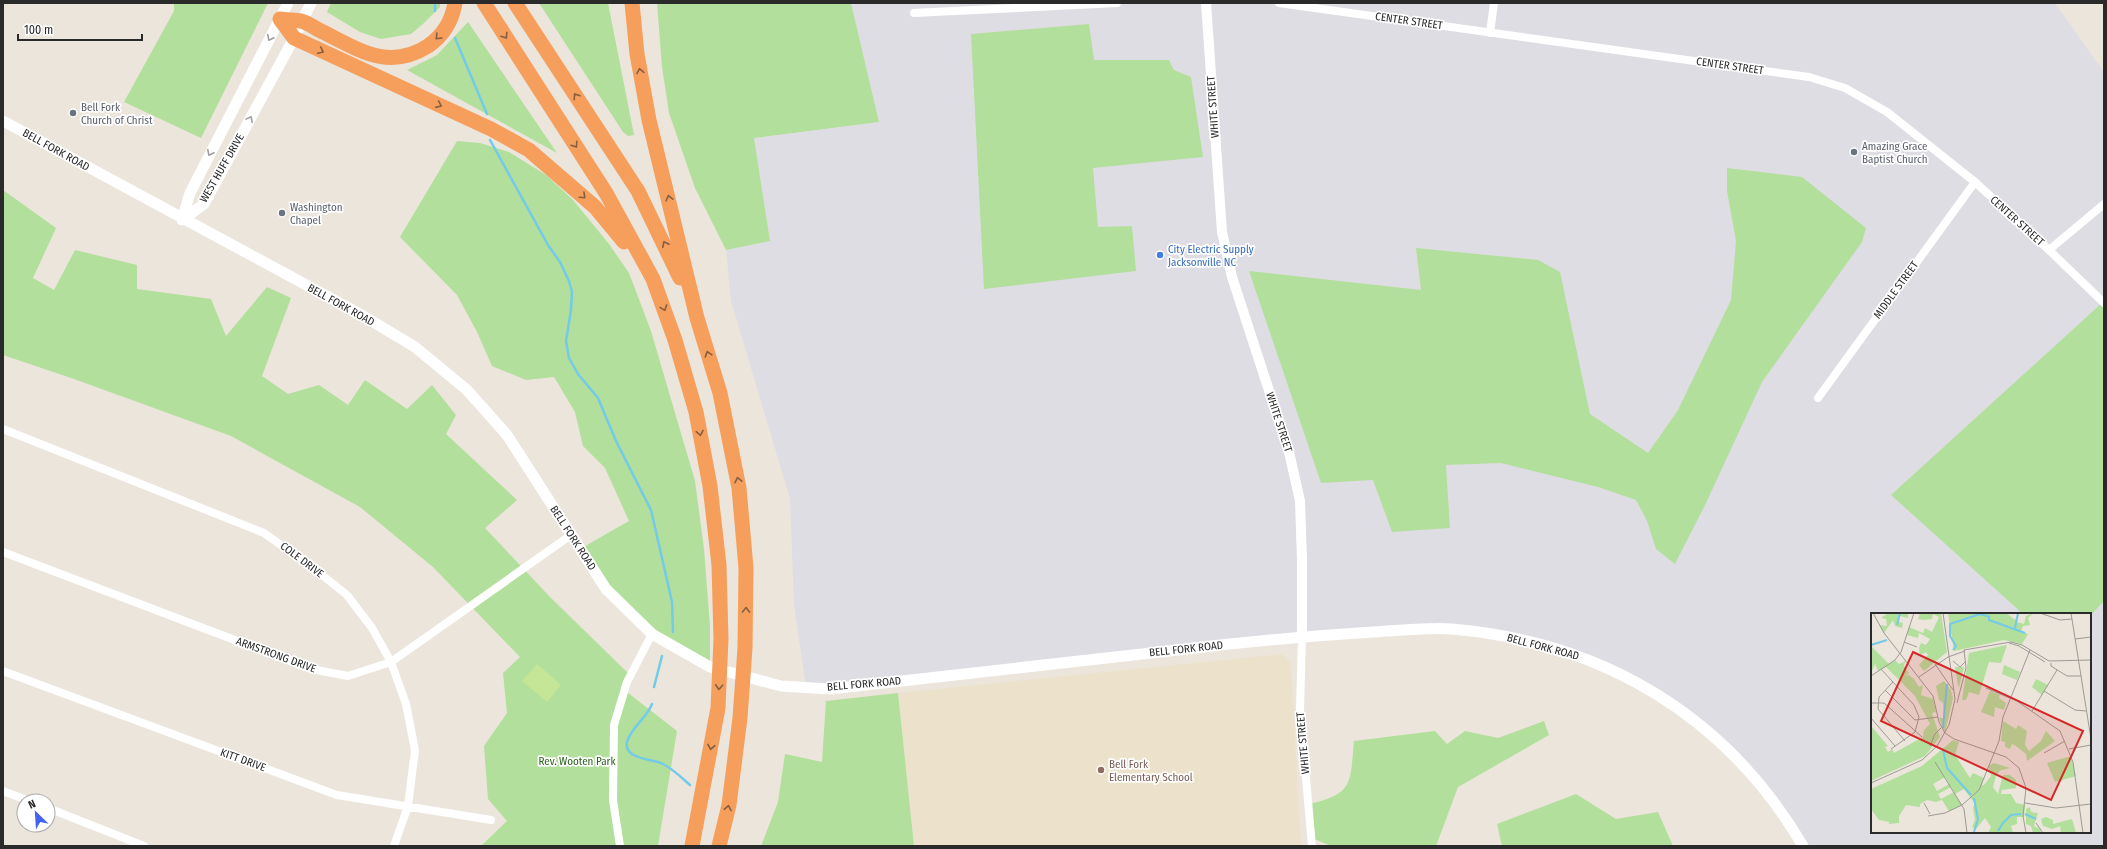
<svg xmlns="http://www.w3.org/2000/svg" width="2107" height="849" font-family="'Fira Sans Condensed',sans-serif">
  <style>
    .industrial { fill: #dfdde4; fill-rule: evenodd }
    .education { fill: #ece2cc }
    .green { fill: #b2df9b }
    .pitch { fill: #c5e697 }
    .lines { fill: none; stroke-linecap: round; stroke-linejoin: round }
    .stream { stroke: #74cae9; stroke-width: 2.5 }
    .minor { stroke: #fff; stroke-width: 8 }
    .tertiary { stroke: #fff; stroke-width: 10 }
    .secondary { stroke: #fff; stroke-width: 11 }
    .motorway { stroke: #f69f5c; stroke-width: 15 }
    .oneway { stroke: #865f40 }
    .oneway2 { stroke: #9f9f9f }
    .worship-dot { fill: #6b7280; stroke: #fff; stroke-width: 1.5 }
    .shop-dot { fill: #3f7fe0; stroke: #fff; stroke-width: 1.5 }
    .education-dot { fill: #8d6e63; stroke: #fff; stroke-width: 1.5 }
    .labels { text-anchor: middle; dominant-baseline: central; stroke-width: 3.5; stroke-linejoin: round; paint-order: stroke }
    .street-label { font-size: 11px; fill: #2a2a2a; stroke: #fff }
    .worship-label { font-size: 11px; fill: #5b616d; stroke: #fff; text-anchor: start }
    .shop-label { font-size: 11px; fill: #366cbe; stroke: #fff; text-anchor: start }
    .park-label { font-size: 11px; fill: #2c631d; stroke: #fff }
    .education-label { font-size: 11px; fill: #785e54; stroke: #fff; text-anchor: start }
    .inset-river { fill: none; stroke: #74cae9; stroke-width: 2 }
    .inset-road { fill: none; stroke: #9e9a95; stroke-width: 1 }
    .view { fill: #d62828; fill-opacity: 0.15; stroke: #d62828; stroke-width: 2 }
    .inset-edge { fill: none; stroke: #2a2a2a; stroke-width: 2 }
  </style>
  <rect width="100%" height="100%" fill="#ebe5dc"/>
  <path class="industrial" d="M851,3h1204l49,69v774h-301l-33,-50 -91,-87 -102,-54 -126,-26 -645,58 -12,-82 -4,-106 -59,-198 -5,-51 44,-9 -16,-103 125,-16zM1872,614h218v218h-218z"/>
  <path class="education" d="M1282,654l9,9 10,183h-387l-16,-153z"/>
  <path class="green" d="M174,3h94l-67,135 -77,-36 50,-91z
    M331,3h109v4l-16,16 -13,11 -30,5 -21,-7 -33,-20z
    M539,3h69l26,132 -6,1 -5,-4z
    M657,3h194l28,119 -125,16 16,103 -44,9 -31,-62 -26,-75 -7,-46z
    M468,22l89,131 -150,-83 30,-15z
    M1089,24l5,36h75l5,10 17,7 12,80 -110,11 5,59 34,-1 4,45 -152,18 -13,-255z
    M457,141l23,2 29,9 37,23 27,25 36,44 20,29 22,58 44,150 9,68 6,78v40l-58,-33 -46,-45 -26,-40 49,-28 -24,-53 -22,-22 -8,-34 -21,-35 -28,3 -34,-14 -15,-34 -20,-37 -57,-58z
    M1727,168l75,9 64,51 -4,14 -100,140 -56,121 -31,61 -19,-15 -9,-28 -11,-21 -38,-13 -97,-24 -55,2 4,63 -58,4 -19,-52 -52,3 -72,-212 172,19 -5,-42 122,12 22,12 30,142 58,39 30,-43 53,-110 5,-59 -9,-50z
    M3,190l53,38 -23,50 21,12 21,-40 62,15v24l74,10 15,37 41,-49 24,11 -29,78 26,18 31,-9 29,20 17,-25 42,29 25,-24 24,30 -10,19 71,66 -32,28 65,69 80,78 -7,14 54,42 -19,115h-177l26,-25 -19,-22 -4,-53 23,-33 -4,-40 17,-16 -87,-90 -73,-60 -129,-71 -157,-57 -71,-24z
    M2103,302l1,299 -14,15v-2h-67l-132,-119z
    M898,693l16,153h-153l17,-44 7,-48 37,8 4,-61z
    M1544,721l5,14 -91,52 -22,59h-105l-19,-8 -3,-34c45,-10 41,-21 45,-63l81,-10 12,13 18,-13 33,7z
    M1576,794l40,25 42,-7 15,34h-171l-5,-22z"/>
  <path class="pitch" d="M537,664l24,21 -14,17 -25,-21z"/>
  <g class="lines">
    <path class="stream" d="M435,3v8
      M455,38l32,76
      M490,140l58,105 12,17 9,19 3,11 -1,18 -5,31 3,17 9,16 20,24 18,43 35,69 21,92 1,30
      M654,687l8,-31
      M652,704c-5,14 -21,23 -25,38 -4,18 29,17 36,22 10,5 19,14 27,21"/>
    <path class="minor" d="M1279,3l530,74 36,11 42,24 88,70 74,68 55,53
      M914,13l203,-10
      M1490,33l4,-30
      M2049,250l55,-46
      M1818,398l157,-216
      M3,429l261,104 48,34 35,28 25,33 19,34 15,42 9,46 -7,56 -14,40
      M3,552l308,117 37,7 43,-14 180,-127
      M1302,636l-2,74 12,136
      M3,671l334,124 154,25
      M3,791l26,10
      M48,808l96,38
      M620,846l-7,-46 1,-75 13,-43 25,-48"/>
    <path class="tertiary" d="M1206,3l16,229 10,45 57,175 11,49 2,59v76"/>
    <path class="secondary" d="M3,121l357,193 55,33 52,43 40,45 99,154 46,45 58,33 71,19 49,3c116,-13 232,-26 348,-39 65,-8 130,-14 195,-18 26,-1 54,-5 79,-3 150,13 274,86 351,217
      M182,220l22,-16 90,-166 17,-35
      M182,220l8,-27 98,-190"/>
    <path class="motorway" d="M484,3l122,190 47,86 22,61 21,72 14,74 9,79 2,74 -3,69 -26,138
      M515,3l123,188 42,87
      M632,3l5,51 12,66 48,198 23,75 19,95 7,80 -1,80 -5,70 -11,87 -10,41
      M280,19l14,19 197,91 38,21 66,57 29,35
      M280,19c7,1 15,1 21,2 8,2 15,8 22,11 36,18 66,39 105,14 16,-11 24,-25 27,-43"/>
  </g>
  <defs><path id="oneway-chevron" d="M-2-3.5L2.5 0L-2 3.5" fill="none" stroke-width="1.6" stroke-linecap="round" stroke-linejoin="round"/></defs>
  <g class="oneway">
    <use href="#oneway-chevron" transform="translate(505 36) rotate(57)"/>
    <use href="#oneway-chevron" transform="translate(438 37) rotate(134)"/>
    <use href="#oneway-chevron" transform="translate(321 51) rotate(25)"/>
    <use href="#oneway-chevron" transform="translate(640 71) rotate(-100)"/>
    <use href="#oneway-chevron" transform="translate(576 96) rotate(-123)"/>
    <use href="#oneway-chevron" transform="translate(439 105) rotate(24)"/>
    <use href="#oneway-chevron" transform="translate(575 145) rotate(57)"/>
    <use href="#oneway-chevron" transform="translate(583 196) rotate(43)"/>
    <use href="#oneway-chevron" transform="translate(669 198) rotate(-104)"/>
    <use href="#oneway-chevron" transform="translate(665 244) rotate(-117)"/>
    <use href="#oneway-chevron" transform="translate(664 308) rotate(70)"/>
    <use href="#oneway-chevron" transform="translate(708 354) rotate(-107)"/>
    <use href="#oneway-chevron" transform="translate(700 433) rotate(79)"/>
    <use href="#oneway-chevron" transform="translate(738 480) rotate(-102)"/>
    <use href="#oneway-chevron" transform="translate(746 610) rotate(-89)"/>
    <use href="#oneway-chevron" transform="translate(719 687) rotate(93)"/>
    <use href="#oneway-chevron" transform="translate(711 747) rotate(100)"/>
    <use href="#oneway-chevron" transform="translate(728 808) rotate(-79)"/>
  </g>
  <g class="oneway2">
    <use href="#oneway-chevron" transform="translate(270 38) rotate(117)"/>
    <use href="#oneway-chevron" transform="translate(250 119) rotate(-62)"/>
    <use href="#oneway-chevron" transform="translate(210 153) rotate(117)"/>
  </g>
  <g class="worship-dot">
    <circle cx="73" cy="113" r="4"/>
    <circle cx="1854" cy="152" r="4"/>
    <circle cx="282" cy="213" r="4"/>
  </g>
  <circle class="shop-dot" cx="1160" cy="255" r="4"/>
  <circle class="education-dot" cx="1101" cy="770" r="4"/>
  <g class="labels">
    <g class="street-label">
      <text transform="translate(1409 21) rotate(8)">CENTER STREET</text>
      <text transform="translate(1730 66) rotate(8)">CENTER STREET</text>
      <text transform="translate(1213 107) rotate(-94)">WHITE STREET</text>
      <text transform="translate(56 150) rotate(29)">BELL FORK ROAD</text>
      <text transform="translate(222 168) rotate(-60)">WEST HUFF DRIVE</text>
      <text transform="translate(2017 221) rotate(42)">CENTER STREET</text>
      <text transform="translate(1896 290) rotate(-54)">MIDDLE STREET</text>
      <text transform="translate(341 305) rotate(29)">BELL FORK ROAD</text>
      <text transform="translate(1279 422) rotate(72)">WHITE STREET</text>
      <text transform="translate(573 538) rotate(57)">BELL FORK ROAD</text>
      <text transform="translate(302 560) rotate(37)">COLE DRIVE</text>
      <text transform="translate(1543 647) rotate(15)">BELL FORK ROAD</text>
      <text transform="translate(1186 649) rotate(-6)">BELL FORK ROAD</text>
      <text transform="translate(276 655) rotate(20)">ARMSTRONG DRIVE</text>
      <text transform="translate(864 684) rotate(-5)">BELL FORK ROAD</text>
      <text transform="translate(1303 743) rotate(-95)">WHITE STREET</text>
      <text transform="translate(243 760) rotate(20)">KITT DRIVE</text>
    </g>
    <g class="worship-label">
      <text x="81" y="107">Bell Fork<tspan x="81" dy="13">Church of Christ</tspan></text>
      <text x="1862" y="146">Amazing Grace<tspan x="1862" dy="13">Baptist Church</tspan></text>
      <text x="290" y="207">Washington<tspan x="290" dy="13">Chapel</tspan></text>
    </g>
    <g class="shop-label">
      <text x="1168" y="249">City Electric Supply<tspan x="1168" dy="13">Jacksonville NC</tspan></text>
    </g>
    <g class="park-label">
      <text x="577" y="761">Rev. Wooten Park</text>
    </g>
    <g class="education-label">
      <text x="1109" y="764">Bell Fork<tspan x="1109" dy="13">Elementary School</tspan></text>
    </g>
  </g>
  <g transform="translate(1871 613)">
    <rect width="220" height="220" fill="#ebe5dc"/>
    <path d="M17,0l20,1v4l-8,-2 -1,6 4,1 -1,5 -7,-2 -2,-6 -9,13 -5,-8 8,1 -1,-7 -5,-1zM49,0h21l6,39 -23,19 -5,-6 9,-10 -2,-3 -6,3 -1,-7 2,-5 5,2 4,-6 -11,-6 -1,5 -11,-3 2,-8 14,6 2,-5 7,4 7,-15 -6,-3 -1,5 -8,1 -6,-1zM77,0h58l9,7 4,-7 -2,9 7,2 2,-8 7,-3 -5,5 2,7 -7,1 -2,5 7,3 -6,10 -18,-4 -50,11zM136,32l-6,18 -12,-1 -10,33 -10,-3 -3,8h-4l7,-47zM0,33l18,18 6,-4 4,4 5,-2 2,-3 -2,7 5,7 -4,3 4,-1 5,4 5,8 4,-2 -2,10 12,4 3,13 -4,1 8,24 -15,19 -54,25v-55l17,20 -3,1 3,5 4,-3 2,4 29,-16 1,-7 6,-6 -15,-28 -29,-29 -8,4 -3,-7 -4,9zM133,52l16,7 -3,8 -15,-6zM84,54h9l-5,20 -1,-1zM165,66l12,6 -6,10 -10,-8zM73,68l7,9 2,8 -8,35 -6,-15h5l-1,-15 -4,-3 -3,-14zM119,78l10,4 -1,3 7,5 -2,7 -9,-3 -1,10 -13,-5zM132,108l13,8 2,-4 9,6 -2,14 4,6 12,-10 5,-10 9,10 -28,20 -1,-7 -10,-8 -4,-2 -2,5 -5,-2v-5l-4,-1zM82,127l6,2 -4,13 15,23 3,-5 11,5 -2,7h2l7,-9 -3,-10 6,-3 16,5 -9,2 -5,5 -3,12 5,7 5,-19h7l6,5v8l-14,2 -1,4h10l5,9 9,2 -1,12h-7v7l-6,2 2,7h-25l3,-6 -6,-9 -9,11 -4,-2 3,-7 -2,-13 2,-3 -11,-15 -9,5 7,11 -13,6 -7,-11 -6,2 -9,-2 -7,4v3l-14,-2 -7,11v7l-10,1v-2l-10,-2 -8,-11v-20l51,-23zM74,164l4,7 -12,7 -4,-7zM80,174l3,5 -13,7 -3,-5zM200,143l5,20 -21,6 -8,-19zM159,194l1,5 7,1 -4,13 6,3 1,4h-8l-2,-7 -5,-2v-15zM175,204l7,3v4l19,-5 4,14h-15l-1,-7 -8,3 -9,-3 -2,-7z" fill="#b2df9b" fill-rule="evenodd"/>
    <path class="inset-river" d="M118,5v2l36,13M26,12l3,-12M144,15l3,-15M0,32l16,-5M82,37l3,-4 -6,-10v-12l30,-10 10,3M72,115l4,-44M72,137l4,18 24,27M154,201l11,5M127,218l5,-8 8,-8 10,-1M103,219l4,-13 -4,-21"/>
    <path class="inset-road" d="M2,0l11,20 49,63 6,26 6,11 9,6 52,18 13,11 7,20 -3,28 3,17M169,0l20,7 12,-1M200,0l20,126M204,26l16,-2M33,29l13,5M138,30l10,3 26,16M93,37l47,-8 11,3 27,16 42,-1M82,48l7,6 6,-6M180,50v3l16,10h14M64,51l18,26M10,56l33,36 5,12 -4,15 -24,17M0,63l24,-16 6,-8 13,-39M48,64l29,-20 17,-6M22,69l-14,15 -1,12 27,32M115,75l31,13 43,30 13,31 10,71M14,77l30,30 23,-3M173,78l31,19 11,1M0,90h13l38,34M86,90l9,-35 -2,-18M161,98l25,-41M0,105l24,28M59,133l5,-12 6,-6M198,136l22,-4M173,140l21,-12M64,149l29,47 3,24M0,170l51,-23 15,-14 12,-21 6,-26 -12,-86M53,190l6,11M154,190l31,5 35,-4M57,203l17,-3 17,-8 17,-15 20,-49 4,-24 27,-67M165,210l7,10"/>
    <path class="view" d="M42,39l170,79 -32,69 -170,-79z"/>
    <rect width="220" height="220" class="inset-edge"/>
  </g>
  <rect width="2107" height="849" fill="none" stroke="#2a2a2a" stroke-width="8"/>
  <g transform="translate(36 813) rotate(335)"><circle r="19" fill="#ffffff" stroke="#aaaaaa"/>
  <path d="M0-3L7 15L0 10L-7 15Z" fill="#4364f1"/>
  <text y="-6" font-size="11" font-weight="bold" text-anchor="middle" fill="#2a2a2a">N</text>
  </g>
  <path d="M18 34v6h124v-6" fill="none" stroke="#2a2a2a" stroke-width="2"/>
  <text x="24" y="34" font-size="12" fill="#2a2a2a" stroke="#ffffff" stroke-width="3" paint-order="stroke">100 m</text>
</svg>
